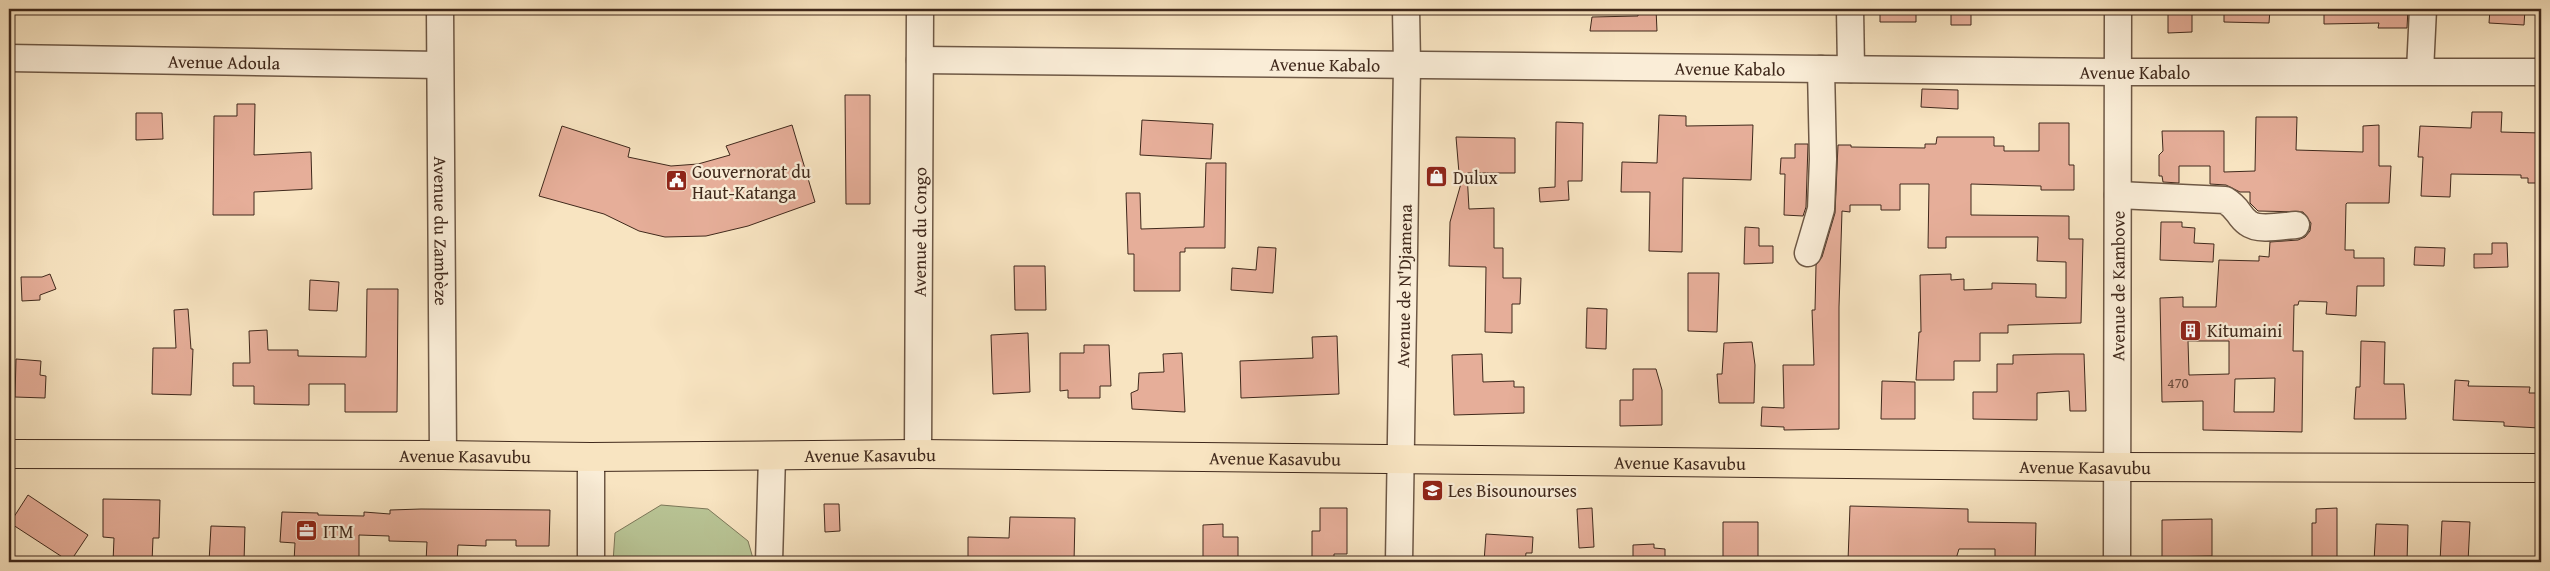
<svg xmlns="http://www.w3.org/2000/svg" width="2550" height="571" font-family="'Gentium Book Plus',serif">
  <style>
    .green { fill: #b9c596; stroke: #7c7759 }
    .building { fill: #e6ae99; stroke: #40291c; fill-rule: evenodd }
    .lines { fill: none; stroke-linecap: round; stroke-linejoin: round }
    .minor-casing { stroke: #6e5845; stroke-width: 29 }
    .major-casing { stroke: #40291c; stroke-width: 30 }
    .minor { stroke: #faedd7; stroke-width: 26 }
    .major { stroke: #f8e4c1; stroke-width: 28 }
    .labels { text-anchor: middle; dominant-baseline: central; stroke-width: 4.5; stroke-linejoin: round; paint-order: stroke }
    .number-label { font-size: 15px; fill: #6a4a3b }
    .street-label { font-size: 18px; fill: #40291c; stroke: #faedd7 }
    .poi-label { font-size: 18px; fill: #40291c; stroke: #faedd7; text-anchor: start }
  </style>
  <rect width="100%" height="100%" fill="#f8e4c1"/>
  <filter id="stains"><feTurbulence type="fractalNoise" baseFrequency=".004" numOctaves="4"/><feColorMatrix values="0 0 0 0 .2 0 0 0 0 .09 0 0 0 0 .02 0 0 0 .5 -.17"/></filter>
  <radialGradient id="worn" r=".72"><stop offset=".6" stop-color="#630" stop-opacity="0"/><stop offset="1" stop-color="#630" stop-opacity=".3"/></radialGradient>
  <path class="green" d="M661,505l47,4 40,32 6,21h-141l2,-29z"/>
  <path class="building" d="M1638,9h18l1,22h-67l2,-14 46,-1z
    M1880,9h36v13h-36z
    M1951,9h20v16h-20z
    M2168,9h24v23l-24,1z
    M2224,9h46l-1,14 -45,-1z
    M2324,9h84l-1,19h-29l1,-5 -55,1z
    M2490,9h35l-1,16 -35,-2z
    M1922,89l36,1v19l-37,-2z
    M845,95h25v109h-24z
    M237,104h18l-1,51 57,-3 1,37 -58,3v23h-41l1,-99h23z
    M2472,112h30l-1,20 40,1v50h-13v-5h-7v-3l-70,-1 -1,23 -29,-1 2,-39h-5l2,-31 51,2z
    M136,113h26l1,26 -27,1z
    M1659,115l27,1v10l67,-1 -2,55 -68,-2 -1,74 -33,-1 1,-59h-29l1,-30 35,1z
    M2256,117h41l-1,33 67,2v-26l16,-1v41h12l-2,37h-42l-1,1 -1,46h9v8h30v28h-27l-1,30 -30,-2 1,-12 -28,-1 -1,4h-4l-1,46h10l-1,81 -99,-2v-29l-41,1 -2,-104 23,-1v10h33l3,-47 40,1v-5l10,1 1,-15 28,-2 7,-3 5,-6 1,-8 -8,-11 -45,-1 -8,-8v-11h-10l-14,-7 -16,-1v-18h-31v17l-16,-1 -1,-6h-3v-21l4,-4 -1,-20h62v41l31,-1zM2188,341h41v33l-40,1zM2275,378l-1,34h-40l1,-33z
    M1142,120l71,4 -2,35 -71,-4z
    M1556,122l27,1 -1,58h-14l1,19 -29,2 -1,-14 16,-1z
    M2039,123h30v42h5v25h-33v-4l-70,-2v31l98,1v23h14l-2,84 -73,2v8h-28v28h-26v19h-38l3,-48h2l-1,-57 31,-1v6l13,-1v11l28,-1v-6l44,1v13l30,1v-36l-29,-1 1,-24h-92v11h-18l1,-64h-29v26h-19v-5h-31v7l-8,-1 -3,96v122l-55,1v-3l-23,-1 1,-19 22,1 -1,-43h31l-2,-55h3l1,-45 6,-8 13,-44 3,-68h13v2l74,1v-4h11l1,-7h57v9h10v5h35z
    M792,125l23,77 -67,24 -42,10 -41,1 -26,-6 -35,-17 -65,-18 23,-70 68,22 -2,9 43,9 27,-2 32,-9 -4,-9z
    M1456,137l59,1v35h-48l2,36 25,-1v40h9v30h18l-1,26h-8v29l-27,-1 1,-65 -37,-1 1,-44 14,-49h-5z
    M1795,144h13l-2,63 -3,9 -19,-1 1,-41h-5l1,-16h14z
    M1206,163h20l-1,85h-40v4h-5v39h-46v-37h-6l-2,-61h14l1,36 63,-2z
    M2161,222h21v5l13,1 -1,15 20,1 -1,18 -53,-2z
    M1745,227l14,1v18h14v17l-29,1z
    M2492,243h15l1,24 -34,1v-14h18z
    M1258,247l18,1 -3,45 -42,-3 1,-22 24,2z
    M2415,247l30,1 -1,18 -30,-1z
    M1014,266h31l1,44h-31z
    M1688,273h31l-2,59 -29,-1z
    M50,274l6,15 -16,6v5l-18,1 -1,-24h21z
    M310,280l29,2 -2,29 -28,-1z
    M367,289h31l-1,123h-52v-28h-36v21l-55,-1v-18h-21v-23h17l-1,-32 18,-1 1,20h30v6l68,1z
    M1587,308l20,1 -1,40 -20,-1z
    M188,309l3,40h2l-2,46 -39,-1 1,-46h23l-2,-38z
    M1028,333l2,59 -37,2 -2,-59z
    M1337,336l2,58 -98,4 -1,-37 73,-3 -1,-21z
    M2361,341l24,1 -1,42h20l2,35h-52l2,-32h4z
    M1752,342l3,23 -1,38h-35l-2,-29h5l2,-31z
    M1084,345h25l2,41h-11v12h-32v-8l-8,1v-38h24z
    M1182,353l3,59 -53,-3 -1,-16 7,-3 1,-17 25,-1 -1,-18z
    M1482,354l1,28 31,-1v6h10v26l-70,2 -2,-60z
    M2055,354h29l2,57h-16l-1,-20 -32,2v27l-64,-1v-27h24v-28h16v-9z
    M16,359l25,2 -1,14 6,1 -1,22 -30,-1z
    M1633,369h23l6,21v35l-42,1v-26h13z
    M2455,380l14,1 -1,5 62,1 -1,6h12v28h-2v7l-35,-2v-4l-51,-2z
    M1882,381l33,1v37h-34z
    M28,495l60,40 -18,27 -60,-39z
    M103,499l57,1 -1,38h-6l-1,24h-39l1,-24 -11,-1z
    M824,504h15l1,27 -15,1z
    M1850,506l118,3v13l68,1 -1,39h-40v-13h-36l-4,13 -107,-1z
    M1320,508h27v46h-13v8h-22v-31h8z
    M1592,508l2,39 -15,1 -2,-39z
    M2337,508v54h-25v-39h4v-14z
    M421,509l129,1 -1,36h-33v-6h-30v6l-28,-1 -1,17h-31l1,-20 -38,-1v-5l-30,-1v27h-65l1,-19 -15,-1 2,-30 36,1v2l46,1v-4l26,2v-4z
    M1010,517l65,1 -1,44h-99v-3h-7v-22l41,1z
    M2212,519v37l-50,1v-37z
    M2442,521l28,1 -2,40h-28z
    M1723,522h35v40h-35z
    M1223,524v13h15v25h-35v-37z
    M2376,524l32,1 -1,37h-33z
    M211,526l34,1 -1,35h-35z
    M1486,534l47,3 -1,16h-6l-1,9h-41z
    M1654,544v4l11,1v13h-32v-17z"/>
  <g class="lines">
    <defs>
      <g id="minor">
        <path id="s1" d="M440,9l3,446"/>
        <path d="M1850,9l1,60"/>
        <path id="s2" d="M9,58l430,7"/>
        <path id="s3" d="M920,60l1198,12h423"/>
        <path d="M2420,71l3,-62"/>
        <path d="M2118,195l107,5c15,9 12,15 23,23 10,8 34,3 48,2"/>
        <path d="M1808,253l13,-44 2,-50 -2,-90"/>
        <path id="s4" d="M918,454l2,-445"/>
        <path d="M591,562v-105"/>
        <path d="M769,562l3,-106"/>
        <path id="s5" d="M1399,562l8,-497 -1,-56"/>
        <path id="s6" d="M2117,562l1,-553"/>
      </g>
      <g id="major">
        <path id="s7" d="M9,454l434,1 148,2 327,-3 1200,13 423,1"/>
      </g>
    </defs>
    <use href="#minor" class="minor-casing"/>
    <use href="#major" class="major-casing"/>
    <use href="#minor" class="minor"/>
    <use href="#major" class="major"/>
  </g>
  <defs>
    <symbol id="shop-square" viewBox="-11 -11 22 22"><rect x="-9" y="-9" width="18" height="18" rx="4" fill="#8f2418" stroke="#faedd7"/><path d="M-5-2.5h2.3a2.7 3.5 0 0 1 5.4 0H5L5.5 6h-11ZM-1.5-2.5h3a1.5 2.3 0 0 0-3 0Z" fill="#fff"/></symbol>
    <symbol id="civic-square" viewBox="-11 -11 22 22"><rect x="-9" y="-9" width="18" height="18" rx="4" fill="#8f2418" stroke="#faedd7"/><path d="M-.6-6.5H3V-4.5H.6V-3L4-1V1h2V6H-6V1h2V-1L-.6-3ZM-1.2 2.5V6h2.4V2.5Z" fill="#fff"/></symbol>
    <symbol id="building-square" viewBox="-11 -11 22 22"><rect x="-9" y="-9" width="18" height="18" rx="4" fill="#8f2418" stroke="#faedd7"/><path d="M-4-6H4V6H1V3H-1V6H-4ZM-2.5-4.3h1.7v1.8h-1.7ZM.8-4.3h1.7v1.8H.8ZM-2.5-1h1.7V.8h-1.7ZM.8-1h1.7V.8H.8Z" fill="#fff"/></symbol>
    <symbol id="school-square" viewBox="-11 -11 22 22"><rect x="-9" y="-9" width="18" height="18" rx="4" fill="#8f2418" stroke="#faedd7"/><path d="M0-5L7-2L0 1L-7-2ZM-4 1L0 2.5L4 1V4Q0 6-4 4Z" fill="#fff"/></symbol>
    <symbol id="office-square" viewBox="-11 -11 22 22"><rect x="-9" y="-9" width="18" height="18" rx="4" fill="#8f2418" stroke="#faedd7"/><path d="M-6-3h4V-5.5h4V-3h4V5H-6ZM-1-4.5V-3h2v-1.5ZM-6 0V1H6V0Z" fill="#fff"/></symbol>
  </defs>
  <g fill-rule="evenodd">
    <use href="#shop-square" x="1424" y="164" width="25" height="25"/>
    <use href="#civic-square" x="664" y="168" width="25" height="25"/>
    <use href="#building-square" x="2178" y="318" width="25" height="25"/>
    <use href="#school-square" x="1420" y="478" width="25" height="25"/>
    <use href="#office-square" x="294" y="518" width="25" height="25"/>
  </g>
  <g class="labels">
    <g class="number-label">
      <text x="2178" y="382">470</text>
    </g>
    <g class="street-label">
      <text stroke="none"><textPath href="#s2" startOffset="215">Avenue Adoula</textPath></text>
      <text stroke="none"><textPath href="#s3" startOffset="405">Avenue Kabalo</textPath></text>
      <text stroke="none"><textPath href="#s3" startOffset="810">Avenue Kabalo</textPath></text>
      <text stroke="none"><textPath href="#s3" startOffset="1215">Avenue Kabalo</textPath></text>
      <text stroke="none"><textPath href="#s4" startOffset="222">Avenue du Congo</textPath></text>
      <text stroke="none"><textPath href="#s1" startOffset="222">Avenue du Zambèze</textPath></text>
      <text stroke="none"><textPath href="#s5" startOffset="276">Avenue de N'Djamena</textPath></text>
      <text stroke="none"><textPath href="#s6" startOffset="276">Avenue de Kambove</textPath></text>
      <text stroke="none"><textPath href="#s7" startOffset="861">Avenue Kasavubu</textPath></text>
      <text stroke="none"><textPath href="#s7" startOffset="456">Avenue Kasavubu</textPath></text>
      <text stroke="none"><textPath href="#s7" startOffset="1266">Avenue Kasavubu</textPath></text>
      <text stroke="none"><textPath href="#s7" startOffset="1671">Avenue Kasavubu</textPath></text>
      <text stroke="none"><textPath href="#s7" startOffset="2076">Avenue Kasavubu</textPath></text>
    </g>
    <g class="poi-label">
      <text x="692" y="171">Gouvernorat du<tspan x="692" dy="21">Haut-Katanga</tspan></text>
      <text x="1453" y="177">Dulux</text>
      <text x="2207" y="330">Kitumaini</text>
      <text x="1448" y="490">Les Bisounourses</text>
      <text x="323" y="531">ITM</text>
    </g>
  </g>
  <rect width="2550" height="571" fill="none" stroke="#f8e4c1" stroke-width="30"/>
  <rect x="10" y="10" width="2530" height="551" fill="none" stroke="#40291c" stroke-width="2.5"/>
  <rect x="15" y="15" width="2520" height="541" fill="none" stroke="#40291c"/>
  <rect width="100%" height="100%" filter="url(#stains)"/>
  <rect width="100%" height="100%" fill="url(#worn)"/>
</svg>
